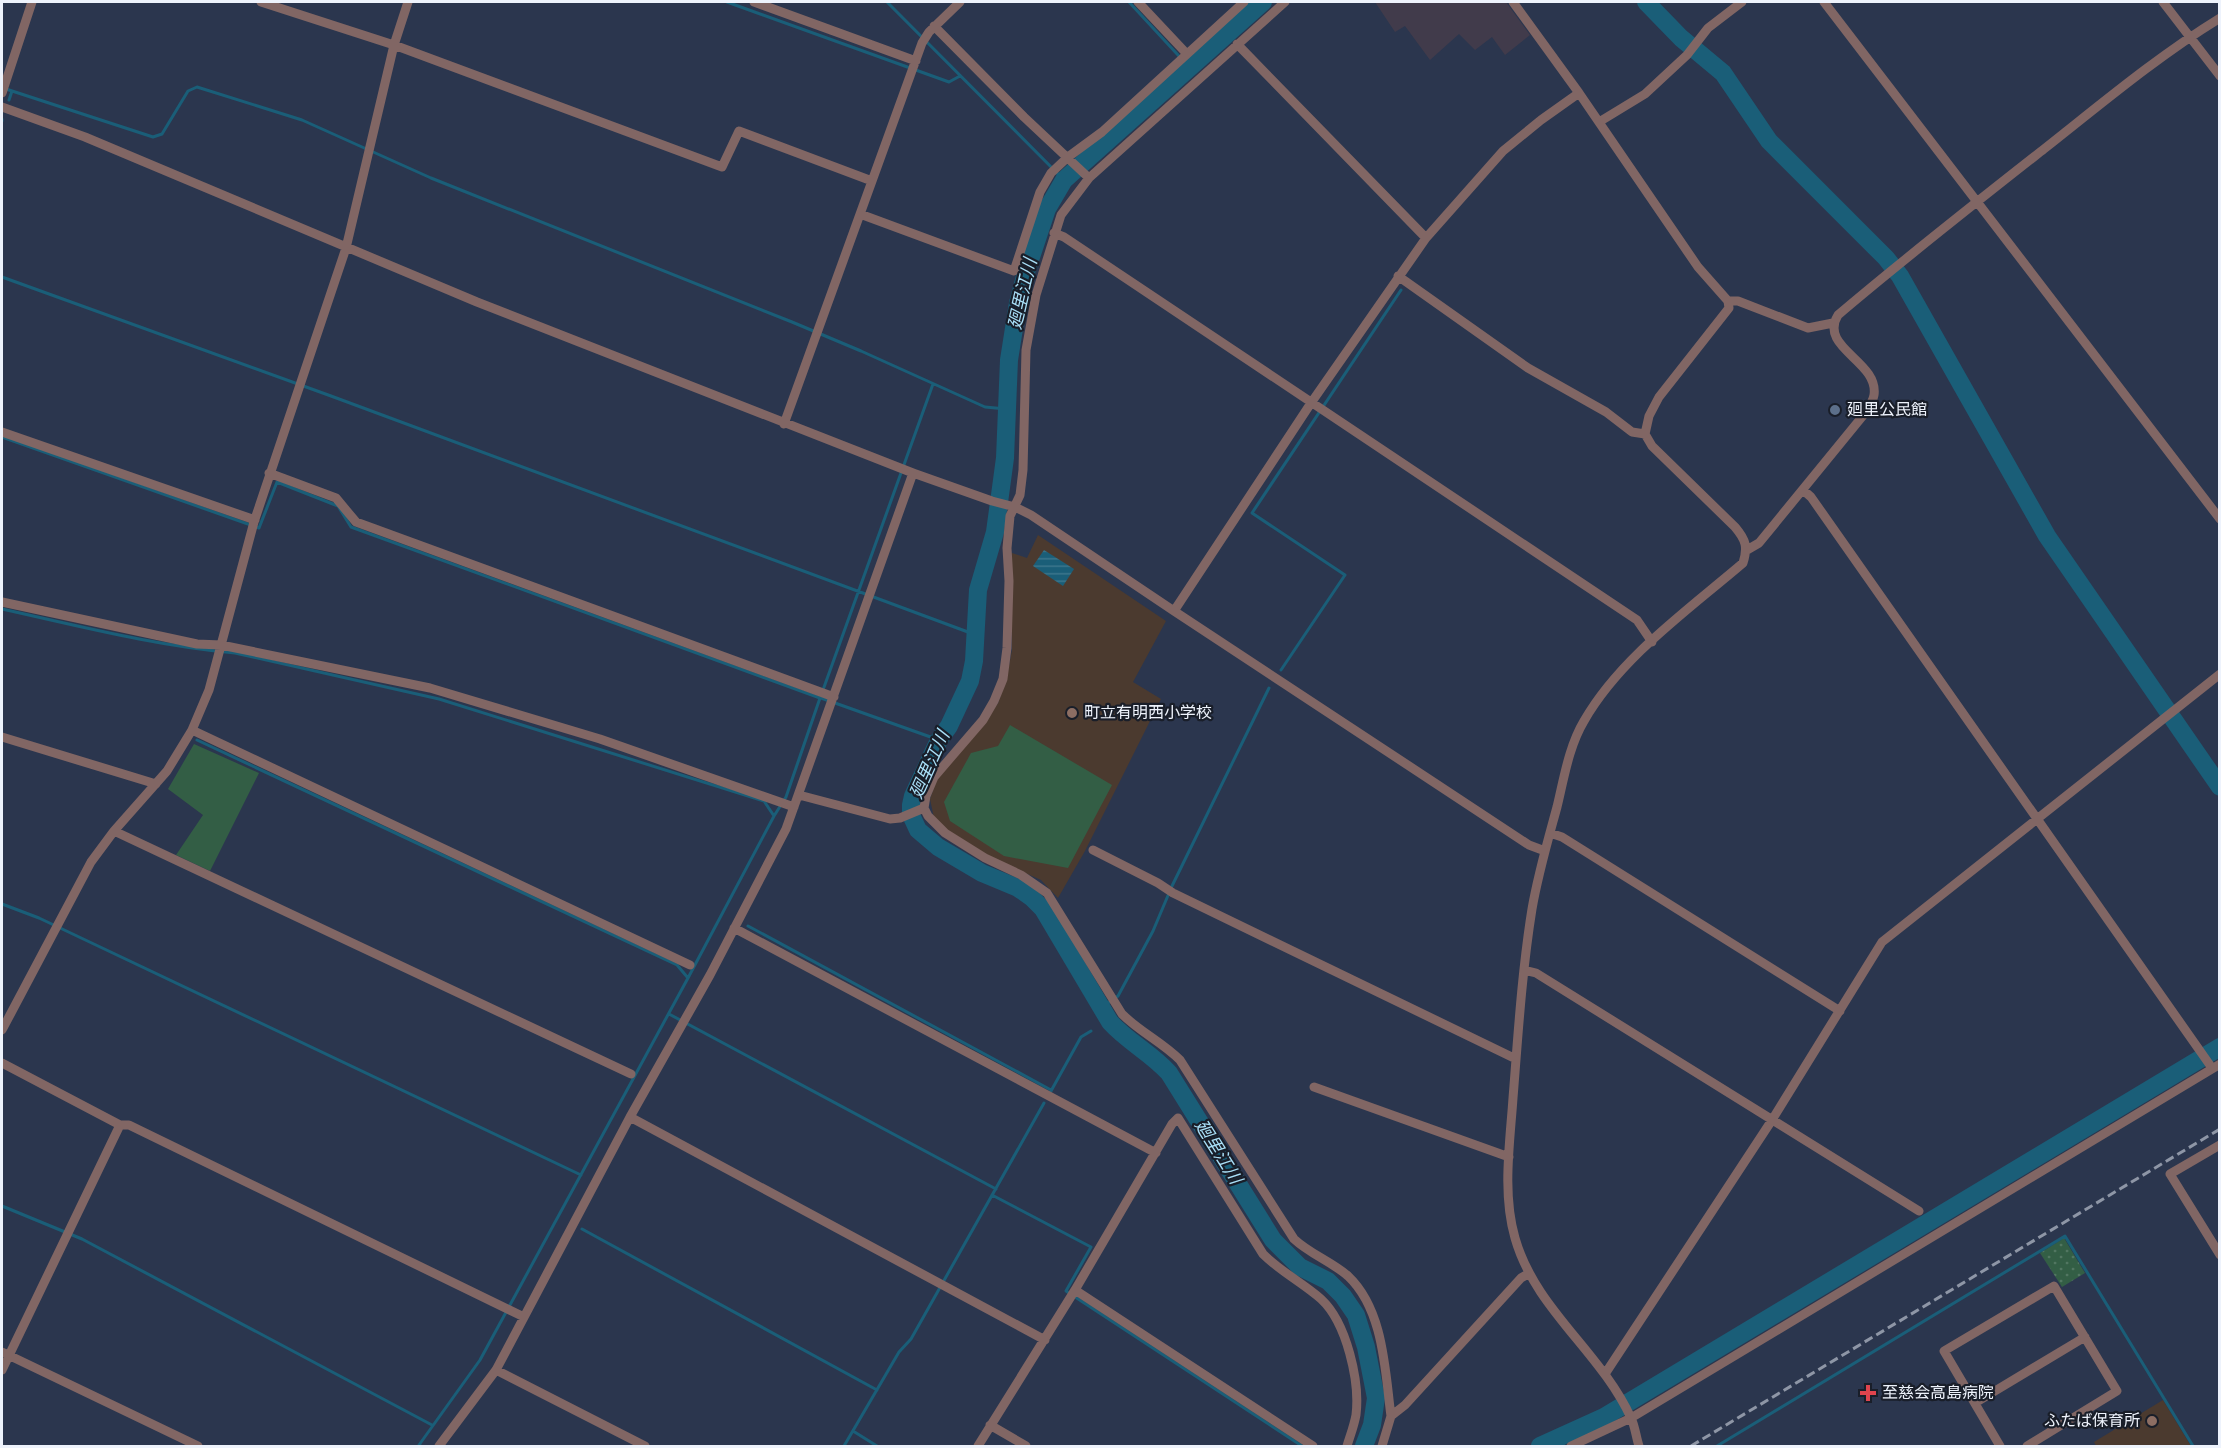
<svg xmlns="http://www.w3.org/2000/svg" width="2221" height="1448" font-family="'Source Sans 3','Noto Sans JP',sans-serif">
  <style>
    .commercial { fill: #413b4b }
    .education { fill: #4b3a2f }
    .grass { fill: #335e45 }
    .park { fill: url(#park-dots) }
    .water { fill: url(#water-rules) }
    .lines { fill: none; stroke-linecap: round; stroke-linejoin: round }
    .stream { stroke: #1a5e78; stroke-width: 3 }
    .river { stroke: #1a5e78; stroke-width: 18 }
    .minor { stroke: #816664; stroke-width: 9 }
    .rail { stroke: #8e96a6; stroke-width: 3; stroke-dasharray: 9 4.5; stroke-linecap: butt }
    .service-dot { fill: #5c6f8a; stroke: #191e29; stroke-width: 2 }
    .education-dot { fill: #8d6e63; stroke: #191e29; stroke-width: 2 }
    .health-dot { fill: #e0444e; stroke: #191e29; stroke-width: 2 }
    .labels { text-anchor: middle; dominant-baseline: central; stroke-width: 4.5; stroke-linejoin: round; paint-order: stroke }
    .poi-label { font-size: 16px; fill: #eef3fc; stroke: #191e29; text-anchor: start }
    .water-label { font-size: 18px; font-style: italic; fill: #a9dff7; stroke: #191e29 }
  </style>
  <defs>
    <pattern id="park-dots" width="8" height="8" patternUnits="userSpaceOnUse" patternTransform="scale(1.5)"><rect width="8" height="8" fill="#335e45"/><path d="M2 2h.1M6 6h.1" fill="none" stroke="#517661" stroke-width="1.8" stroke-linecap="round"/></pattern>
    <pattern id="water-rules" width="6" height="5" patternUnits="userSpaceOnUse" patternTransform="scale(1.5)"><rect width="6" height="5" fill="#1a5e78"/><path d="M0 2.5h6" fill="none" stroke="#3c768c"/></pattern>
  </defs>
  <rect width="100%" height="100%" fill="#2b364e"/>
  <path class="commercial" d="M1375,2h131l24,33 -25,20 -13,-18 -17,13 -16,-16 -29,26 -25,-34 -10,6z"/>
  <path class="education" d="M1038,535l128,86 -33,61 28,17 -76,152 -27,47 -17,-18 -54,-24 -40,-25 -13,-13 -4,-19 7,-20 47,-56 14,-20 8,-22 6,-31v-97l15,5z
    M2163,1400l28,46h-95l-2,-4z"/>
  <path class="grass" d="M1010,725l102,60 -44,83 -64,-12 -54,-35 -6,-19 27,-49 27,-7z
    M194,744l65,29 -49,98 -34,-16 27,-40 -35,-26z"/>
  <path class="park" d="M2064,1238l21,35 -23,14 -22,-34z"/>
  <path class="water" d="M1044,550l30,19 -11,17 -30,-20z"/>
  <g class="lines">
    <path class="stream" d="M727,2l222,80 11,-6
      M887,2l177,178
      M1129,2l61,66
      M6,89l147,48 9,-3 26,-43 9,-4 105,33 129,58 361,144 69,29 124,56 21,2
      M9,100l3,-9
      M2,121v-2
      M2,277l329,119 645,239
      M2,437l257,91 18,-46 61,24 13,21 469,171 -34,99 -12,19 -86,162 -208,382 -61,85 2,1
      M2,609c77,17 154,37 233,44l204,46 325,102 10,15
      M1281,670l64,-95 -93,-62 149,-223
      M823,690l110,-306
      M821,698l118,42
      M197,740l480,225 11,13
      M2,904l37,14 542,257
      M748,926l303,164
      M1101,1008l17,-12 35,-65 19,-45 97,-198
      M669,1014l327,175
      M1104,1025l6,-3
      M1051,1091l30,-54 10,-6
      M992,1195l99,52 -25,44 236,155
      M2,1206l80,33 350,186
      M582,1229l295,161
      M853,1431l24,15
      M1559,1438l5,8
      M844,1446l55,-94 12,-13 133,-236
      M1717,1446l348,-210 128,210"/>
    <path class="river" d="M1263,2l-199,178 -17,29 -20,60 -9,34 -9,57 -4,98 -10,74 -17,58 -4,71 -4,20 -21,45 -10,14 -26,56 -2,9v10l7,15 20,17 44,26 36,15 13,9 12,12 67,113c18,20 41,31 59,51l104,167 27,27 28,14 15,15 13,19 10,32 10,51 -4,27 -8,21
      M1646,2l35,36 42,35 46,68 117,117 14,18 147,260 173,251
      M1540,1446l64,-29 616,-370"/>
    <path class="minor" d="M261,2l133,43 328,122 17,-36 133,50
      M754,2l162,59
      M1138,2l48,51
      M1285,2l-196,176 -28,37 -25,80 -10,55 -3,120 -3,25 -10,21 -3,32 2,33 -2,67 -4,31 -9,22 -11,19 -49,57 -8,19 -2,12 4,8 17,17 40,25 36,17 26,18 75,121c18,18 40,28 58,46l114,179c16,15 38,23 54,37 36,34 37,95 43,140
      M1513,2l66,91 119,174 30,34 1,7 -70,89 -10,19 -4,18 7,12 83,81c11,13 13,20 8,36 -55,47 -123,95 -159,158 -15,25 -20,57 -27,86 -9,33 -19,67 -25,102 -10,62 -14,126 -19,189 -3,45 -11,95 2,140 20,71 86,114 116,180 4,8 5,19 8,28
      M1824,2l396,517
      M2163,2l57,74
      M934,26l90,91 65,61
      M1237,44l189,194
      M2,93l30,-91
      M2,107l83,30 392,165 436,171
      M1599,122l46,-28 42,-39 21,-27 34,-26
      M860,214l154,57 26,-79 11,-19 17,-16 34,-25 142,-130
      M1054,233l10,4 573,383 15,22
      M1398,276l130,92 78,44 26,20 13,2
      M1728,301h10l70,27 25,-5
      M784,424l138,-381 7,-11 31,-30
      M2,432l253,88
      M269,473l67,25 20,24 478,175
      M1803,490l8,7 401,571
      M1747,550l12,-7 107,-131c3,-5 7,-11 8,-17 5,-34 -56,-47 -36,-80 67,-57 136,-111 206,-166 57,-45 114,-93 176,-131
      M2,602l195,42 24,1 209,43 170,51 194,68
      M1174,611l137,-208 115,-165 77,-87 38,-31 38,-27
      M192,730l498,235
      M2,737l154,47
      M799,795l91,24 10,-1 24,-10
      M114,831l517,243
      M1550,833l12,4 278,174
      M1093,850l65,33 15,10 343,166
      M734,928l422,225
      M1524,970l12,3 383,238
      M2,1030l89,-168 23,-31 53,-60 25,-41 17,-40 45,-168 92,-274 48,-203 14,-43
      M2,1063l118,62 -118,245
      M1314,1087l195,70
      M630,1117l415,223
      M120,1125h9l395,192
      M2220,1145l-50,29 50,81
      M1075,1290l238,156
      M2,1352l196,94
      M496,1370l149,76
      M1605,1374l167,-254 110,-178 338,-268
      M1975,1403l110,-66
      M990,1425l36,21
      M439,1446l57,-76 134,-253 80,-142 76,-146 127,-356 79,28 23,6 16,8 143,96 355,234 16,6
      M978,1446l97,-156 97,-166 6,-6 85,136c18,18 40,29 58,45 26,24 39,83 35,116 -2,11 -6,21 -9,31
      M1382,1446l9,-30 14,-11 116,-127 7,-4
      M1571,1446l60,-28 589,-354
      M2000,1446l-56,-95 110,-65 63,105 -90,55"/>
    <path class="rail" d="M1691,1446l529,-317"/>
  </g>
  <circle class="service-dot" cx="1835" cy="410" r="6"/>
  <g class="education-dot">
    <circle cx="1072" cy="713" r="6"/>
    <circle cx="2152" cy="1421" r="6"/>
  </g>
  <path class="health-dot" d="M1865 1384h6v6h6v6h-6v6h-6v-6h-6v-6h6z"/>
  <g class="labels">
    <g class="poi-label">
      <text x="1847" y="410">廻里公民館</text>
      <text x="1084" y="713">町立有明西小学校</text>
      <text x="1882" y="1393">至慈会高島病院</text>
      <text x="2140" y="1421" text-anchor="end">ふたば保育所</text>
    </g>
    <g class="water-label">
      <text transform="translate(1023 294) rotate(-77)">廻里江川</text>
      <text transform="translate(930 765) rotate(-66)">廻里江川</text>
      <text transform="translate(1218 1152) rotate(58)">廻里江川</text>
    </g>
  </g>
  <rect width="2221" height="1448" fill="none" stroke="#eef3fc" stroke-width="6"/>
</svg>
